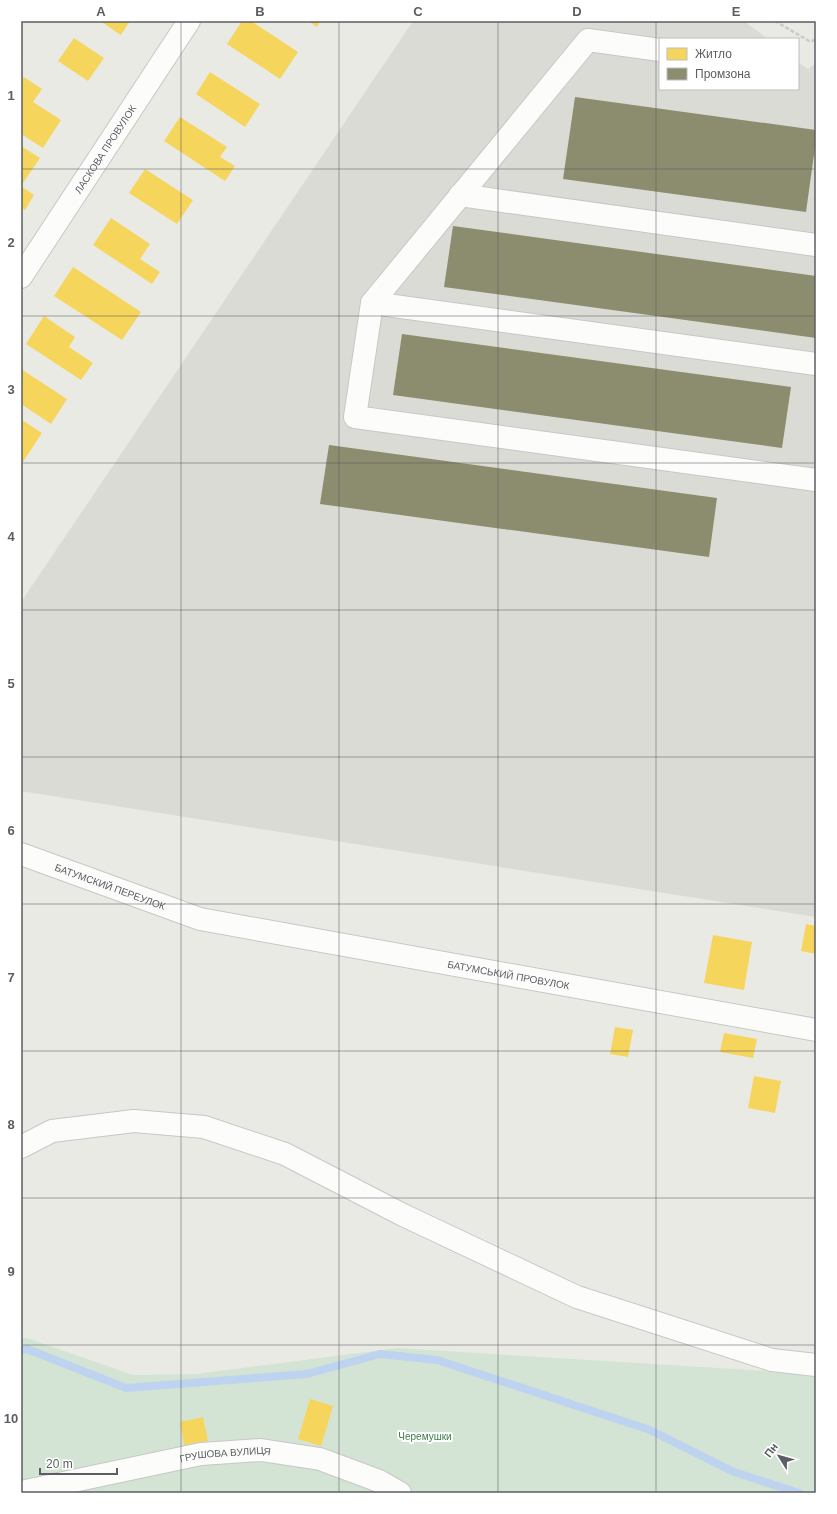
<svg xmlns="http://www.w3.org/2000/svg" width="837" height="1514" font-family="Arial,sans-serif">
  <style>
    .industrial { fill: #dbdbd6 }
    .green { fill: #d4e4d4 }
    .homes { fill: #f6d55c }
    .industry { fill: #8c8c6e }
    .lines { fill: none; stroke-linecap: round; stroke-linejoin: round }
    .stream { stroke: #bdd3f0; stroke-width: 8 }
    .minor-casing { stroke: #c7c7c7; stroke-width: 24 }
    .path { stroke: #c8cbca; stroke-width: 2.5; stroke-dasharray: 4 2; stroke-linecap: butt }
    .minor { stroke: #fcfcfb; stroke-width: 22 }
    .grid { fill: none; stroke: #5b5d62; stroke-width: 1; stroke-opacity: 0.55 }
    .labels { text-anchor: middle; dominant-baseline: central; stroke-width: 4; stroke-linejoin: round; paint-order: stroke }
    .street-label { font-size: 10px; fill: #5b5d62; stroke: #fff }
    .park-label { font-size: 10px; fill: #3e7d4a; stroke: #fff }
    .neatline { fill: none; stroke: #5b5d62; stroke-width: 1.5 }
    .grid-label { font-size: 13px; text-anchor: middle; font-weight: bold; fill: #5b5d62 }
  </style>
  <rect width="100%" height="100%" fill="#eaeae5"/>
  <path class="industrial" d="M413,21h331l24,18h-108v50h138v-27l10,7 8,-6v854l-795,-126v-189z"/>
  <path class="green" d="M21,1338h6l106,37 63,-1 201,-26 419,26v119h-795z"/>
  <path class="homes" d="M100,21h30l-9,14z
    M242,21h9l47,31 -18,27 -53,-35z
    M308,21h12l-3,6z
    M74,38l30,20 -16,23 -30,-20z
    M210,72l50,32 -15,23 -49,-33z
    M24,77l18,12 -9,13 28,18 -18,28 -22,-14v-52z
    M180,117l47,30 -7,10 15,9 -10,15 -61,-40z
    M21,146l19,12 -19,28 13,9 -9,15 -4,-2z
    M145,169l48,31 -16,24 -48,-31z
    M111,218l39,26 -10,15 20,13 -8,12 -59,-39z
    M73,267l68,45 -19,28 -68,-44z
    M44,316l31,21 -6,10 24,16 -12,17 -55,-36z
    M21,369l46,30 -16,25 -30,-20z
    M22,420l20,13 -21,32v-43z
    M806,924l10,2v28l-15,-3z
    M713,935l39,7 -8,48 -40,-7z
    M615,1027l18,3 -5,27 -18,-3z
    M724,1033l33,6 -4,19 -33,-6z
    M754,1076l27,5 -6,32 -27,-5z
    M310,1399l23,7 -12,40 -23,-7z
    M203,1417l5,24 -24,4 -4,-23z"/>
  <path class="industry" d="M575,97l241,33v10l-10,72 -243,-33z
    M453,226l363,50v62l-372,-51z
    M402,334l389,53 -9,61 -389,-53z
    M329,445l388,53 -8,59 -389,-53z"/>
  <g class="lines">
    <path class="stream" d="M21,1350l6,-1 99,39 181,-14 73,-20 57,6 213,70 84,42 65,21"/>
    <defs>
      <g id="minor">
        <path d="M660,50l-72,-10 -216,263 -17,114 461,63"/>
        <path d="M460,195l356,50"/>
        <path id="s1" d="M21,277l168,-256"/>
        <path d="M372,303l444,61"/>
        <path id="s2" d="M21,854l179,65 616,111"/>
        <path d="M21,1147l31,-16 82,-10 70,6 81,27 118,61 174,82 195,63 44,5"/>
        <path id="s3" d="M21,1492l180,-38 60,-4 59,9 59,22 21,12"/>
      </g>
    </defs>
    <use href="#minor" class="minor-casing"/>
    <path class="path" d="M775,21l34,20 7,-1"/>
    <use href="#minor" class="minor"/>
  </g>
  <path class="grid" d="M181,21v1472M339,21v1472M498,21v1472M656,21v1472M21,169h795M21,316h795M21,463h795M21,610h795M21,757h795M21,904h795M21,1051h795M21,1198h795M21,1345h795"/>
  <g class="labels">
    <g class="street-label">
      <text stroke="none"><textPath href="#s1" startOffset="153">ЛАСКОВА ПРОВУЛОК</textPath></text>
      <text stroke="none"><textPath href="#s2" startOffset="95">БАТУМСКИЙ ПЕРЕУЛОК</textPath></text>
      <text stroke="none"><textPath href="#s2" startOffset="504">БАТУМСЬКИЙ ПРОВУЛОК</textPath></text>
      <text stroke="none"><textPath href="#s3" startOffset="208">ГРУШОВА ВУЛИЦЯ</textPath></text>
    </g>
    <g class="park-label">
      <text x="425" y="1436">Черемушки</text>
    </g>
  </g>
  <rect width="837" height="1514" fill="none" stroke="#ffffff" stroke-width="44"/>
  <rect x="659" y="38" width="140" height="52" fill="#ffffff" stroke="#bdbec0"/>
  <rect x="667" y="48" width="20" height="12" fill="#f6d55c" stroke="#bdbec0"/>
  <text x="695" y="58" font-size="12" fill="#5b5d62">Житло</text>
  <rect x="667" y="68" width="20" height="12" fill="#8c8c6e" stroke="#bdbec0"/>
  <text x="695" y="78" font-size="12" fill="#5b5d62">Промзона</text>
  <g transform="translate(779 1456) rotate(307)" stroke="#ffffff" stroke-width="3" paint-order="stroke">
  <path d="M0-3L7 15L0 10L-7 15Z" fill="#5b5d62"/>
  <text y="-6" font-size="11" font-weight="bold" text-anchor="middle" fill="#5b5d62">Пн</text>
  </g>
  <path d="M40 1468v6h77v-6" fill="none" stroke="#5b5d62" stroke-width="2"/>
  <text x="46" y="1468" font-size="12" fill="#5b5d62" stroke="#ffffff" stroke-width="3" paint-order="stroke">20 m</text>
  <rect x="22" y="22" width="793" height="1470" class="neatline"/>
  <g class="grid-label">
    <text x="101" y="16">A</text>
    <text x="260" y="16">B</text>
    <text x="418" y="16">C</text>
    <text x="577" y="16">D</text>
    <text x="736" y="16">E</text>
    <text x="11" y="100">1</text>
    <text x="11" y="247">2</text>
    <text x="11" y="394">3</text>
    <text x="11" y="541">4</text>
    <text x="11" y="688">5</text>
    <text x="11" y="835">6</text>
    <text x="11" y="982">7</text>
    <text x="11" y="1129">8</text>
    <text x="11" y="1276">9</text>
    <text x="11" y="1423">10</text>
  </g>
</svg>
